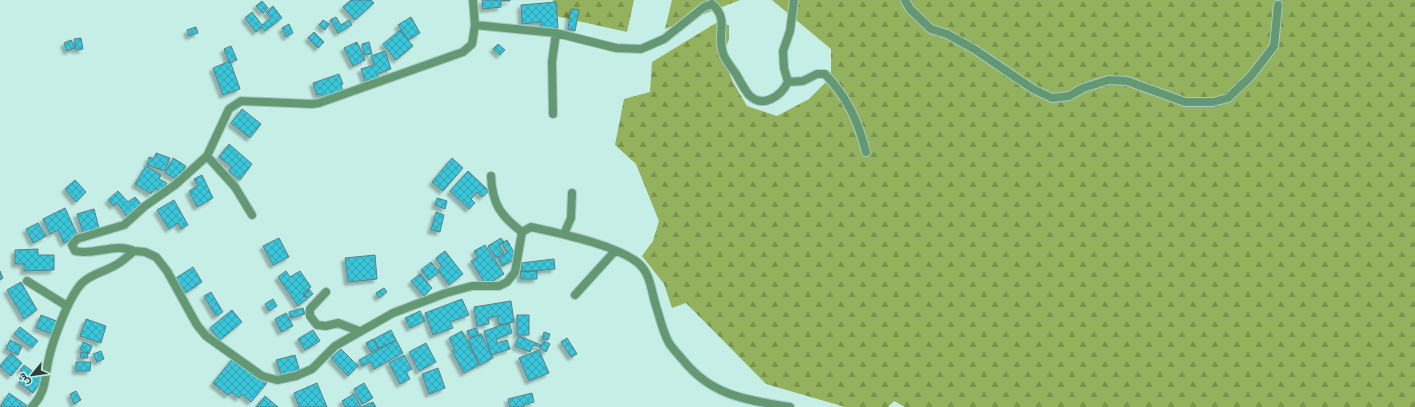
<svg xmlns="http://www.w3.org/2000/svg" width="1415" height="407" font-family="Spectral,Vazirmatn,serif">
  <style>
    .forest { fill: url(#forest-firs) }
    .building { fill: url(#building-cross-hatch); stroke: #587f86; filter: url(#shadow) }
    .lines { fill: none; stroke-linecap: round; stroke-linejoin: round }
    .minor-casing { stroke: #a6cbc4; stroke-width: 10 }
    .minor { stroke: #639873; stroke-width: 8 }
  </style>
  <defs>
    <pattern id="forest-firs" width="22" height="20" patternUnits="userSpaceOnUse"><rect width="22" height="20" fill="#94b25d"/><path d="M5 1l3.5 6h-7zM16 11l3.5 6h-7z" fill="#79924e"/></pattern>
    <pattern id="building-cross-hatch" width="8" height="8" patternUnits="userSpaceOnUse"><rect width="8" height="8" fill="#3bc5d9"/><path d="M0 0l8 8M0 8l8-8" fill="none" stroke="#32a1b1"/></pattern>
    <filter id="shadow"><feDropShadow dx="-3.5" dy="3.5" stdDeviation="1" flood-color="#0004"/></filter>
  </defs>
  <rect width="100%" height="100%" fill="#c5eee6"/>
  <path class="forest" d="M553,0h81l-7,32 -76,-17z
    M672,0h68l-75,29z
    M772,0h643v407h-510l-11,-6 -6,6h-43l-79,-23 -80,-81 -14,5 -8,-24 -22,-28 11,-15 6,-20 -23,-57 -21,-19 9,-46 26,-7 2,-30 69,-42 8,6v13l-7,17 11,26 14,24 30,10 32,-17 22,-22v-28z"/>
  <path class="building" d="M351,0h20l3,3 -19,17 -12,-13z
    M482,0h28v1h-9v6l-18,2z
    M262,1l6,7 -5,5 -7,-7z
    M556,2l2,26 -17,2v-8l-19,2 -1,-19z
    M273,6l9,12 -17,13 -3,-4 -6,5 -11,-14 7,-6 10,13 9,-7 -5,-6z
    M571,9l8,1 -4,21 -7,-2z
    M336,17l5,8 8,-5 3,5 -14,8 -8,-13z
    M411,17l9,16 -12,7 -10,-15z
    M323,20l6,4 -4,6 -6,-5z
    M289,24l4,9 -7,4 -4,-9z
    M196,27l2,6 -9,3 -2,-6z
    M400,30l13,16 -17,14 -13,-16z
    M314,32l10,10 -6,6 -10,-10z
    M81,38l2,11 -7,1 -2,-11z
    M71,40l4,8 -8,3 -3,-8z
    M357,42l8,18 -12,6 -9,-18z
    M369,42l3,12 -8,1 -2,-11z
    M498,44l7,6 -5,5 -7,-6z
    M231,46l6,14 -8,3 -5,-14z
    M385,51l6,18 -14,5 2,6 -13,4 -5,-15 13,-4 -3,-9z
    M230,61l10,28 -17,6 -10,-27z
    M339,74l4,10 -2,1 2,6 -20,8 -2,-5 -4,1 -4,-12z
    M242,109l19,15 -11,14 -19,-15z
    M229,144l23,20 -12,16 -11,-9 3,-4 -13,-10z
    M156,153l14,5 -5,13 -18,-6 2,-8 5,2z
    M173,158l13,8 -8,14 -13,-7z
    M452,158l11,10 -20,23 -11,-9z
    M146,166l15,9 -2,4 8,4 -6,9 -6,-4 -4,6 -16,-10z
    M468,171l21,20 -7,6 -5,-5 -6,7 4,4 -6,6 -19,-18z
    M202,175l11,23 -16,9 -8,-16 9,-5 -4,-7z
    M75,180l11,12 -10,10 -11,-13z
    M118,191l10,11 7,-5 6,7 -14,12 -10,-13 -3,3 -6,-6z
    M437,198l10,3 -2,8 -10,-4z
    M174,200l14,25 -7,4 -3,-6 -9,6 -12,-19z
    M65,208l13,28 -14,7 -6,-13 -8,4 -7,-15z
    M94,209l5,19 -16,5 -6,-19z
    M436,212l8,3 -4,17 -9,-2z
    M38,223l8,13 -13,7 -7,-14z
    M279,238l10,19 -16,8 -10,-19z
    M501,238l3,4 -5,4 5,7 -8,5 -8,-12z
    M507,240l10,18 -15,8 -4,-8 9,-5 -5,-10z
    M485,245l19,29 -18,11 -15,-24 7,-4 -4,-6z
    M38,249v6h16v15l-30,1v-7h-9v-14z
    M445,251l18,23 -14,11 -11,-15 4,-3 -6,-9z
    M375,255l2,24 -29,3 -3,-24z
    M554,259l1,10 -33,3 -1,-9z
    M431,262l8,10 -10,8 -8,-10z
    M193,267l9,15 -17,11 -9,-15z
    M0,271l3,7 -3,2z
    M286,271l4,6 10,-6 11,16 -8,6 4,6 -9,7 -20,-29z
    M520,271h17v8h-16z
    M420,274l12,14 -8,8 -13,-15z
    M21,282l16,28 -13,9 -17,-29z
    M384,288l3,4 -8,6 -3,-5z
    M309,289l4,5 -5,4 -4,-4z
    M211,292l12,20 -7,4 -12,-20z
    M273,299l4,7 -8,5 -4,-7z
    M462,299l7,16 -19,7 3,6 -20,7 -8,-22z
    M511,301l3,21 -15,3 -2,-9 -9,2 1,6 -12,2 -3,-19z
    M303,308l2,6 -14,4 -2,-6z
    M232,310l10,12 -22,18 -10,-12z
    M420,311l5,10 -15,7 -5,-10z
    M286,313l7,13 -12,6 -6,-13z
    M41,315l18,7 -4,13 -19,-7z
    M517,315h12v20h-12z
    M86,319l20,7 -5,17 -21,-7z
    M509,323l3,10 -16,6 1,4 10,-3 3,9 -19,6 -7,-24z
    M20,327l18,14 -6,7 -18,-14z
    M476,328l3,6 -9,4 -3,-7z
    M313,330l7,11 -15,9 -7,-11z
    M391,330l5,10 -17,9 -5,-10z
    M462,331l17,34 -15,8 -12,-22 3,-1 -6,-12z
    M544,332l6,2 -2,6 -6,-1z
    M481,334l12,24 -13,7 -12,-25z
    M519,336l22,9 -1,2 -7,-2 -3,7 -15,-6z
    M567,338l10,16 -6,3 -10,-15z
    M373,339l5,9 -7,4 -5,-9z
    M10,340l12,6 -4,9 -12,-6z
    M396,340l7,13 -29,16 -3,-7 -9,4 -3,-6z
    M544,341l6,3 -4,8 -6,-4z
    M83,342l9,4 -3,8 -9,-4z
    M426,343l10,19 -17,9 -10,-19z
    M341,349l17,17 -10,10 -17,-18z
    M539,350l10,23 -20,8 -10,-23z
    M101,351l3,8 -7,3 -4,-8z
    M87,352l1,6h-7l-1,-5z
    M11,353l11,10 -11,13 -11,-10z
    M295,355l5,17 -18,5 -6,-17z
    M404,355l8,14 -6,3 4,7 -10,5 -11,-21z
    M234,357l33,26 -16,19 -9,-8 -3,4 -8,-6 -3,3 -15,-12z
    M76,362h15l-1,9h-14z
    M24,365l19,14 -10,14 -14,-10 6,-9 -5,-4z
    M438,368l7,20 -16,6 -7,-20z
    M317,383l10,24h-28l-5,-14z
    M364,383l9,15 -11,6 -8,-15z
    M76,391l5,9 -7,4 -4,-10z
    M9,393l20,14h-29z
    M532,393l2,9 -11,3 1,2h-14l-2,-8z
    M354,394l7,13h-16l-3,-6z
    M265,396l13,11h-22z
    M373,402l3,5h-14z"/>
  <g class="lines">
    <defs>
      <path id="minor" d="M473,0l2,25
        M905,0l5,9 21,20 16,5 27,15 59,40 19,9 17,-2 14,-8 26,-8 18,1 58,21h28l15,-4 23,-22 23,-30 4,-41
        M788,82l15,-1 14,-7h8c22,23 33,47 41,78
        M553,114l-1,-52 4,-29
        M207,156l28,31 17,28
        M491,176c1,28 10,40 31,56
        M564,234l7,-16 1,-25
        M134,251c-18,-9 -40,5 -59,0l-3,-6 5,-6 47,-14 21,-19 30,-21 32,-29 22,-47 12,-8 71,3 7,-1 144,-51 9,-8 3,-19 81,8 60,15 25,1 23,-10 40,-32 8,-3c18,16 4,30 11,49 2,7 9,15 13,21 4,7 8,15 13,21 14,14 32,1 39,-13l-4,-14 -1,-17 7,-20 4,-31
        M27,281l40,25
        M326,292l-16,17v7l7,9 9,1 12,-3 21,8
        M575,295l40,-44
        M32,407c14,-16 12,-25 16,-45 4,-20 20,-64 34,-79 10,-10 26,-12 37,-20 5,-3 10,-8 15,-12l11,1 11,5 11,14 30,54 9,11 56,40 15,4 19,-4 16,-7 23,-23 58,-33 53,-20 26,-7h27l8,-4 8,-10 7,-40 9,-5c30,7 82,17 106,35 14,11 14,29 19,44 4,12 7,27 13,37 4,6 9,11 14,17 29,36 63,40 107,47"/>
    </defs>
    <use href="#minor" class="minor-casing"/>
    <use href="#minor" class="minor"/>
  </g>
  <g transform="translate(32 375) rotate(241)" stroke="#c5eee6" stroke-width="3" paint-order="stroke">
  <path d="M0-3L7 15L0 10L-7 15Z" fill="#2c3d3a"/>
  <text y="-6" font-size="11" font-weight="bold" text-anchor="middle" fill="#2c3d3a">ش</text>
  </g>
</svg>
